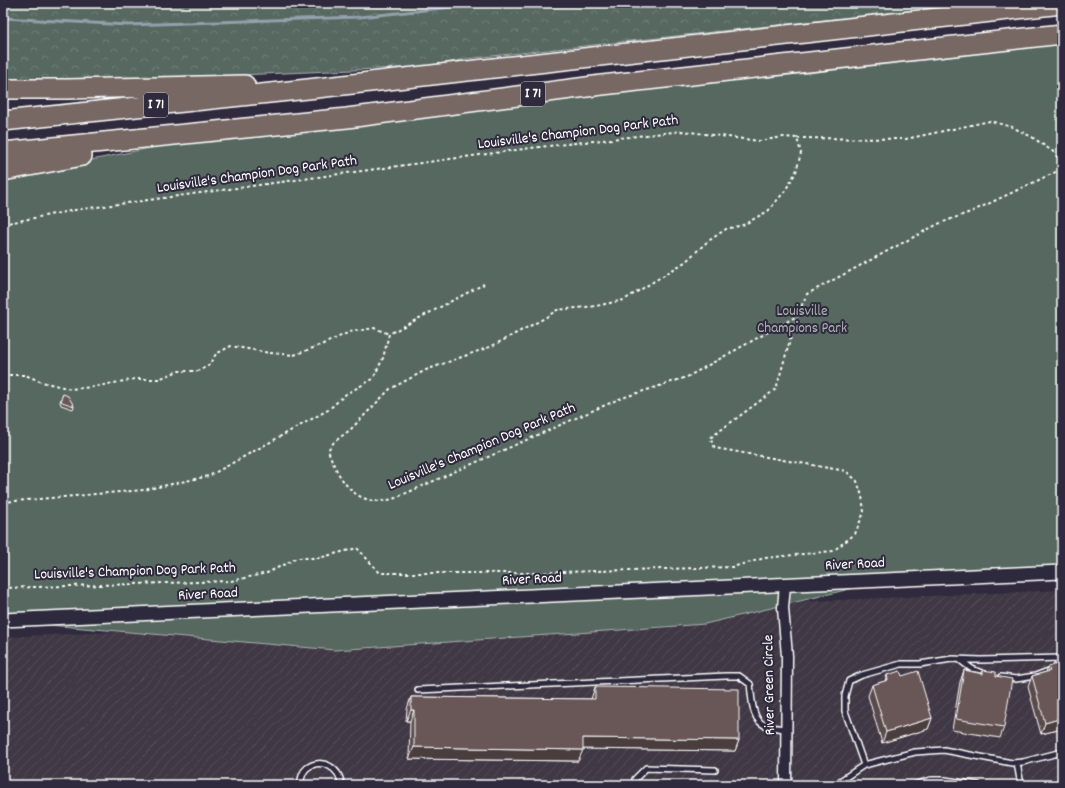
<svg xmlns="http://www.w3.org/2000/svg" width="1065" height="788" font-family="Dekko,sans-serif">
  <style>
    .industrial { fill: url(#industrial-furrows) }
    .forest { fill: url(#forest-crowns); stroke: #abb4b0 }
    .park { fill: #576860; stroke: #abb4b0 }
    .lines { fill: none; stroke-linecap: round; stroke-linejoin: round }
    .stream { stroke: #92a1ab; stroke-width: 3 }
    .service-casing { stroke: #fff; stroke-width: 8 }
    .minor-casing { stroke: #fff; stroke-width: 13 }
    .tertiary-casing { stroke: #fff; stroke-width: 16 }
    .motorway-casing { stroke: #fff; stroke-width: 22 }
    .path { stroke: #fff; stroke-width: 2; stroke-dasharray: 3 3; stroke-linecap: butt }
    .service { stroke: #2f2a3d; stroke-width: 5 }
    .minor { stroke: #2f2a3d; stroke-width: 10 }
    .tertiary { stroke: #2f2a3d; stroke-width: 13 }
    .motorway { stroke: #776864; stroke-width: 19 }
    .wall { fill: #5a4b4b; stroke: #fff }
    .shaded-wall { fill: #4a3d3d; stroke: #fff }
    .building { fill: #695757; stroke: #fff }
    .labels { text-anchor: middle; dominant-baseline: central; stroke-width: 4; stroke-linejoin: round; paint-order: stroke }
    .shield { fill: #2f2a3d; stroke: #c1bfc5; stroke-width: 1 }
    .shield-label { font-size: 14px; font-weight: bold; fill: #fff }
    .street-label { font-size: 15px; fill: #fff; stroke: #2f2a3d }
    .park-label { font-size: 15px; fill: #abb4b0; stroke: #2f2a3d }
  </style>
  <defs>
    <pattern id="industrial-furrows" width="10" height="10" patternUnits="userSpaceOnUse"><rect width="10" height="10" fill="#403845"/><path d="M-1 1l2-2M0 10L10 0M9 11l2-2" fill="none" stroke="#534c58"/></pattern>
    <pattern id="forest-crowns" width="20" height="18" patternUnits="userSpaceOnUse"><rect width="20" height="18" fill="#576860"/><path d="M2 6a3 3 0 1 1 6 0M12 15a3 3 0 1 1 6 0" fill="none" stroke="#707f78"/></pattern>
  </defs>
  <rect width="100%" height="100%" fill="#2f2a3d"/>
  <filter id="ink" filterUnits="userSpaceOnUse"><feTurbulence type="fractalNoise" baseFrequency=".025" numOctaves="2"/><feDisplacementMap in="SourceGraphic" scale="8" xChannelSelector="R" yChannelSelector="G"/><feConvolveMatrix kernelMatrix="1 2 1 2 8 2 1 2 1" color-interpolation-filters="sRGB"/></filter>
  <g filter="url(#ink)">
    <path class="industrial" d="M1062,590v195h-1059v-148z"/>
    <path class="forest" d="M3,3h977l-506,55 -53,9 -408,18 -10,-1z"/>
    <path class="park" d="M1062,39v529l-142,4 -215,52 -370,26 -332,-29v-443l152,-31 655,-85z"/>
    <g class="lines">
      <path class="stream" d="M3,18l125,7 232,-8 130,-14"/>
      <defs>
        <path id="service" d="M960,660l12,9 14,6
          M1001,677l15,2 19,-3 19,-7 8,-10
          M418,690l308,-14h13l11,8c2,13 1,38 17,42 6,2 13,2 19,3
          M1017,763l4,22
          M864,765l51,-13 29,-2 68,13 11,-1 39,-10
          M300,785c1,-6 2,-13 7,-17 14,-11 34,0 34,17
          M635,785v-6l11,-11 69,2
          M840,785v-4l24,-16 -19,-54v-15l4,-15 13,-6 39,-11h19l32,-5 29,1 81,-2
          M914,785l17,-5h14l33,5"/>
        <path id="minor" d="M785,585l-2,23 4,48 -1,129"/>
        <path id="tertiary" d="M3,620l1059,-48"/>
        <path id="motorway" d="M3,89h65l177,-4
          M3,121l305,-32 754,-85
          M3,152l344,-34 255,-33 460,-51
          M3,171l79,-15"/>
      </defs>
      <use href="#service" class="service-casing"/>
      <use href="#minor" class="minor-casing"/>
      <use href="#tertiary" class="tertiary-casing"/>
      <use href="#motorway" class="motorway-casing"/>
      <path class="path" d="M797,138l109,1 84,-18 22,6 20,10 23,16 7,14
        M3,224l72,-14 456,-62 151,-17 77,10 24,-4 14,1 4,15 -5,19 -11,19 -17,20 -25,14 -17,4 -19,13 -22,20 -61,38 -28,6 -39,4 -12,8 -53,28 -66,24 -36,19 -40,41 -16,12 -6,8c8,23 22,50 49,51 5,0 11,-1 16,-2l226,-100 68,-22 110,-61
        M3,375h22l17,7 29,7 22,-2 42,-8h24l19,-8h20l10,-5 8,-12 15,-8 39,7 24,2 27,-10 29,-13 24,-4 15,6
        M3,502l141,-12 65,-14 119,-66 18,-16 27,-15 10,-21 6,-24 95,-50
        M3,588l228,-7 36,-8 30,-15h22l38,-10 23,25h148l204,-6 33,-9 68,-7 22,-17 9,-22 -2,-16 -5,-15 -11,-10 -131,-23 -5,-10 66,-49 21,-73 10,-22 131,-70 35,-13 89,-42"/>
      <use href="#service" class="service"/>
      <use href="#minor" class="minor"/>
      <use href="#tertiary" class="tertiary"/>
      <use href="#motorway" class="motorway"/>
    </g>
    <path class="wall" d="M63,394l11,12 -1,3 -12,-4 -1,-3z
      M1062,666v63l-21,5 -13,-47 4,-11 14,-4 2,-5z
      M964,670l18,3 1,-3 13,6 8,51 -4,11 -48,-8 8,-48z
      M887,675l15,1 30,42 -4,11 -46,14 -14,-47 4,-11 13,-4z
      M595,687l144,53 -4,11 -152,-2 -5,12 -169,-2 1,-38h-4l1,-12 4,-12 180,2z"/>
    <path class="shaded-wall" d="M411,710h3l-4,11h-4z
      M932,718l-4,11 -46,14 4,-11z
      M1062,718v11l-21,5 4,-11z
      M583,738l156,2 -4,11 -156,-2z
      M414,747l169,3 -5,11 -169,-2z"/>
    <path class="building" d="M63,394l5,2 6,10 -12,-4 -1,-3z
      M1060,663l1,4 1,-1v52l-17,5 -13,-47 18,-5 -2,-4z
      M964,670l19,4v-4l13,2v4l16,3 -8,48 -48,-8z
      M900,671l2,5 16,-5 14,47 -46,14 -14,-47 16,-5 -1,-5z
      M595,687l144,2v51l-156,-2v12l-169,-3v-37h-3v-13l184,2z"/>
  </g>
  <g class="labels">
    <g class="shield">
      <rect x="521" y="82" width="24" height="24" rx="3"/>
      <rect x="144" y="93" width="24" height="24" rx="3"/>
    </g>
    <g class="shield-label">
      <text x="533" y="94">I 71</text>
      <text x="156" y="105">I 71</text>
    </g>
    <g class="street-label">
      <text transform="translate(578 133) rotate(-7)">Louisville's Champion Dog Park Path</text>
      <text transform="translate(257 175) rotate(-8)">Louisville's Champion Dog Park Path</text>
      <text transform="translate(482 447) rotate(-23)">Louisville's Champion Dog Park Path</text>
      <text transform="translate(855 565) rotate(-3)">River Road</text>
      <text transform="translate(135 572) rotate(-2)">Louisville's Champion Dog Park Path</text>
      <text transform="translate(532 580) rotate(-3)">River Road</text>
      <text transform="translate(208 595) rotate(-3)">River Road</text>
      <text transform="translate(770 685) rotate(-91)">River Green Circle</text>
    </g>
    <g class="park-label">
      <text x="802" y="312">Louisville<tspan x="802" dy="17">Champions Park</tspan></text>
    </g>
  </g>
  <rect width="1065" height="788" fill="none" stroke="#2f2a3d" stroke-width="16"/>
  <rect x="8" y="8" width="1049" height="772" fill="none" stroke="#fff" stroke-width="1.5" filter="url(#ink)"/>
</svg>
